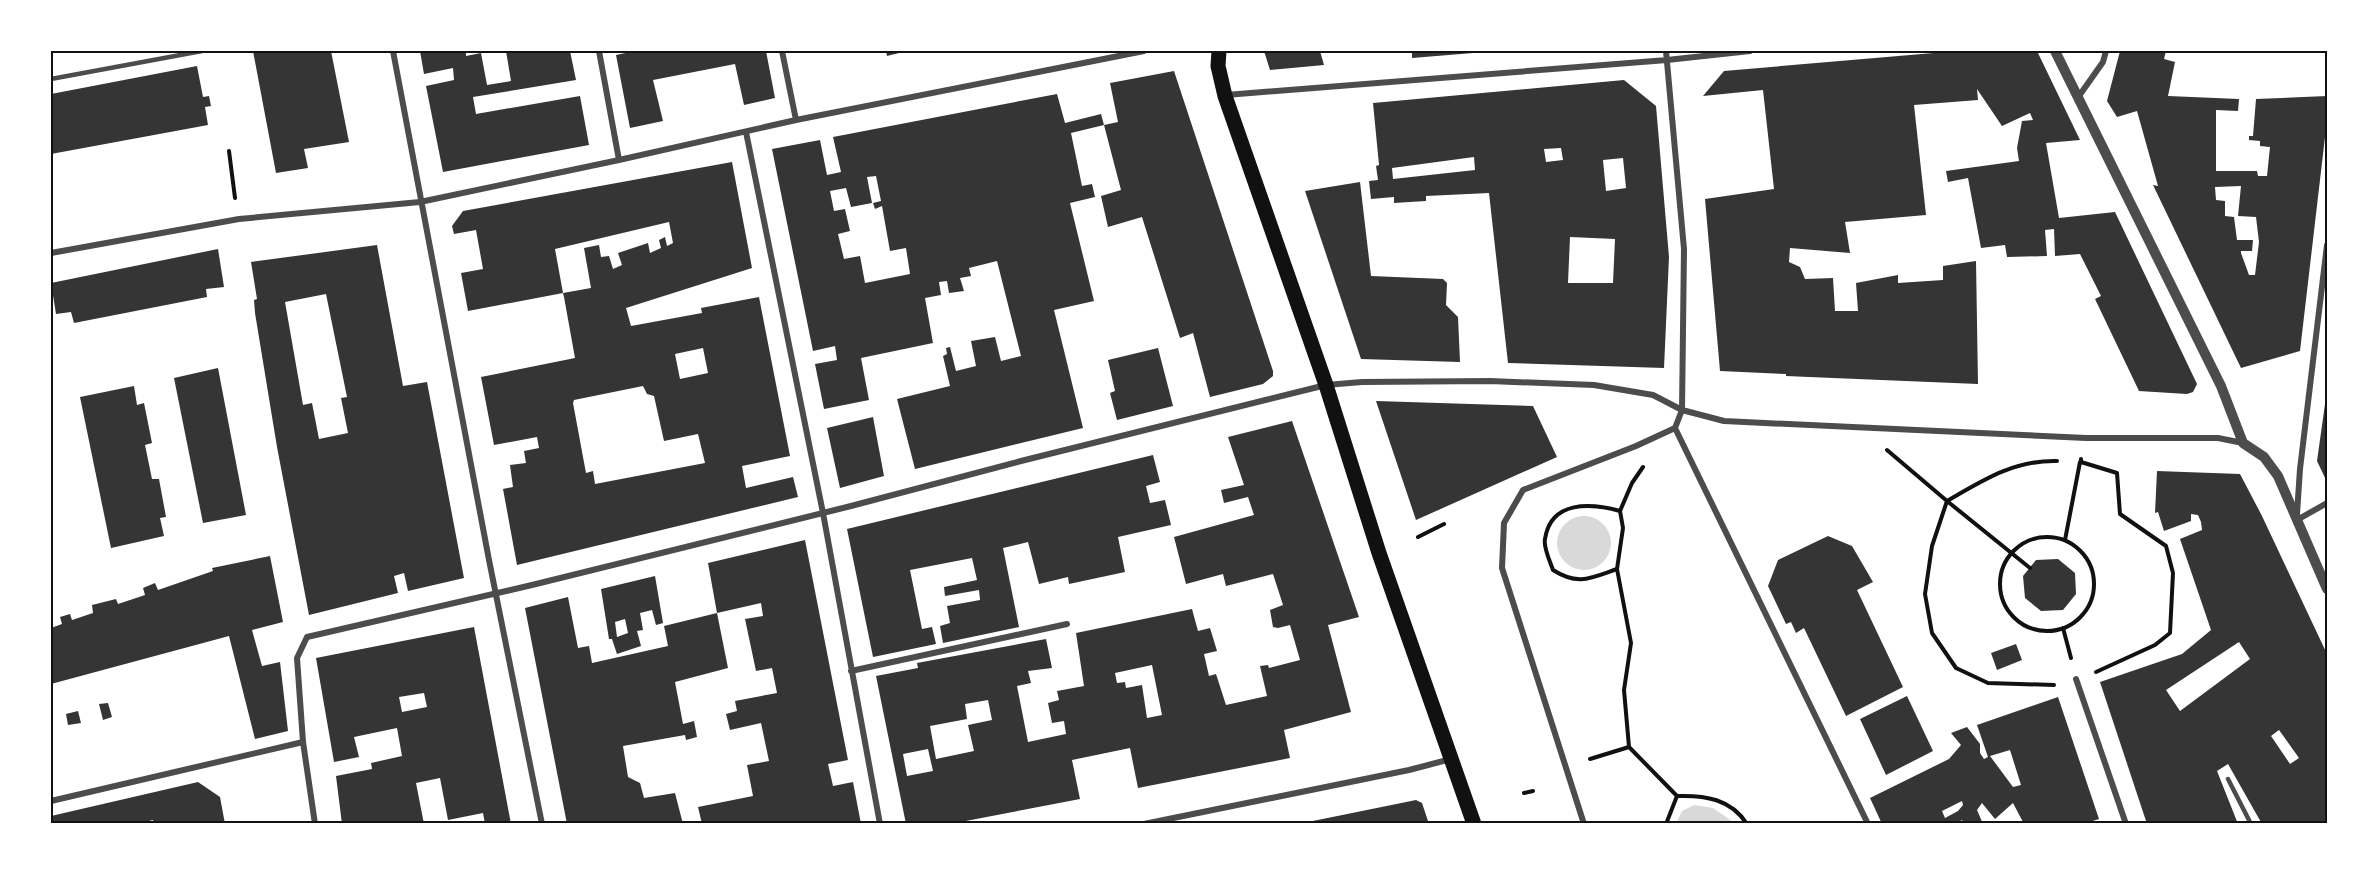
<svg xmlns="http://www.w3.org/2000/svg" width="2378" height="875" font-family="'Archivo Narrow',sans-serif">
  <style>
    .water { fill: #d9d9d9 }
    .building { fill: #353535; fill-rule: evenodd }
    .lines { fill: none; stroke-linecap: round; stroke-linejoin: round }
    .path { stroke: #111; stroke-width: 4 }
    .service { stroke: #4c4c4c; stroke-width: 4.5 }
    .minor { stroke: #4c4c4c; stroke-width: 6 }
    .tertiary { stroke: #4c4c4c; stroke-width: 10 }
    .primary { stroke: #111; stroke-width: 15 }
    .neatline { fill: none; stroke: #111; stroke-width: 2 }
  </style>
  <rect width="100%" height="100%" fill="#fff"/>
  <path class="water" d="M1557 543a27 27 0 1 1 54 0a27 27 0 1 1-54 0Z
    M1694,805l19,3 23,16h-60l6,-13z"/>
  <path class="building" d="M253,51h78l18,91 -45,7 4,19 -32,5z
    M420,51h46v5l15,-3 6,32 24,-4 -5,-30h64l6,29 -103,17 3,17 104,-18 9,49 -146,27 -17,-86 28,-6 -1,-12 -29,6z
    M635,51h131l9,47 -31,7 -9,-41 -82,16 10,41 -33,7 -14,-73z
    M886,51h17v1l-16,4z
    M1264,51h56l4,14 -54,5z
    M1412,51h61v2l-61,5z
    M1957,51h80l43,89 -34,3 13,75 56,-6 82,172 -4,8 -6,2 -48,-3 -44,-92 6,-3 -21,-42 -25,2 -1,-27 -9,1 2,26 -40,1 -2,-12 -24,3 -13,-70 -20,4 -2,-11 73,-10 -2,-13 5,-27 11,-1 -3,-7 -28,13 -25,-37 1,11 -64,5 12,110 -81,7 5,31 -60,-5 -1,14 11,5 5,12 28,-1 2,33h23l-2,-28 42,-8v8l45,-3v-14l33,-5 2,123 -169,-7 -23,-1v-2l-66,-3 -15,-172 69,-10 -11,-99 -60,6 21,-25z
    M2120,51h46l-2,8 11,3 -7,34 71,3 -1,12 -22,-1v61h41l1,5h9l3,-29 -10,-1v-5l-11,-1v-4h4l3,-37 71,-3v24l-27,231 -59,17 -88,-183 5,1 -21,-75 -20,6 -10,-16zM2241,186l-3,30 18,1 3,25 -4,33h-6l-8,-22v-2h11l1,-11h-16l-3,-23 -9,-1v-15l-9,-1 -1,-13z
    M197,66l6,31 6,-1 2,10 -6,1 3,18 -157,29v-60z
    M1174,71l99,300v5l-10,8 -53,13 -17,-64 -13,5 -38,-121 -34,10 -7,-31 20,-6 -17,-65 14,-3 -8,-39z
    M1624,80l32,26 13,151 -5,111 -156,-5 -19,-170 -63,3v5l-32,2v-6l-23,2 -2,-18 9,-1 -2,-14 3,-1 -6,-62zM1561,148l2,12 -17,2 -2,-13zM1474,157l1,13 -82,9 -1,-11zM1623,158l3,30 -20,3 -3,-31zM1570,237l45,2 -2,44h-45z
    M1057,94l8,29 36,-9 3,11 -33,8 11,53 10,-2 3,13 -25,6 24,98 -40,9 29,118 -168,41 -18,-70 53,-13 -7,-30 4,-2 -1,-6 4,-1 6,24 20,-5 -5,-25 24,-4 6,24 20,-5 -24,-95 -28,7 2,8 -11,2 4,13 -15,2 -2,-12 -8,1 2,13 -16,3 8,45 -72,15 8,42 -45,9 -9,-45 22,-4 -2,-14 -22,5 -41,-202 48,-9 7,35 14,-3 -8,-35zM876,176l5,25 -8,2 2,6 7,-3 8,45 16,-3 4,26 -45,9 -5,-27 -16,3 -6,-25 12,-3 -5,-22 -11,2 -4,-20 16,-3 5,19 21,-4 -5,-26z
    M732,162l20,106 -126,40 5,18 71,-13 -1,-5 58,-11 31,159 -48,10 4,22 47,-11 5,20 -281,68 -14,-76 10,-2 -3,-22 16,-2 -2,-12 15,-3 -2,-11 -43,8 -13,-68 94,-19 -11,-61 -1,-4 -95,18 -7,-38 22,-4 -7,-39 -22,4 -2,-8 11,-15zM669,222l4,21 -6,3 -2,-9 -6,3 2,8 -11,5 -2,-10 -30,10 4,12 -9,4 -4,-13 -8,1 -2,-12 -15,3 7,40 -28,5 -8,-44zM703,348l5,25 -28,6 -5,-25zM643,386l4,8 7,2 10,45 34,-7 7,29 -110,21 -2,-13 -7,2 -13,-70 1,-3z
    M1360,182l11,94 72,3 4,4 -1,22 12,12 2,45 -99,-3 -56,-168z
    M377,245l26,141 24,-4 37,196 -56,13 -4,-18 -10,3 4,17 -89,22 -32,-168 -22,-134 -1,-13 3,-1 -6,-37zM326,294l21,103 -6,1 7,35 -29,6 -7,-36 -9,2 -18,-103z
    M218,249l6,38 -18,2 1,8 -133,26 -3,-11 -15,2 -5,-31z
    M1158,348l15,58 -56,14 -7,-27 5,-2 -7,-31z
    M218,368l28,147 -43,8 -29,-145z
    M134,386l3,19 7,-2 8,40 -7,2 7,34h7l7,38 -6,1 4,18 -53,12 -31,-151z
    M2326,397h1v85l-10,-21z
    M1376,401l157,5 24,51 -141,63z
    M873,417l11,59 -44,12 -13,-60z
    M1292,421l67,196 -31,8 23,87 -67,18 6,28 -152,30 -8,-40 -58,12 8,39 -130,25h-44l-30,-148 42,-8 -1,-5 129,-24 6,29 -24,3 3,12 -14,3 11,56 38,-8 -2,-13 -12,2 -4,-20 11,-3 -2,-9 27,-5 -8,-53 116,-24 6,22 12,-3 7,23 -13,3 5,22 7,-2 10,31 41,-9 -7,-30 8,-1 1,3 31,-8 -10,-35 -12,3 -5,-1 -3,-17 13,-5 -10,-31 -47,12 -3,-12 -37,10 -12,-47 80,-22 -6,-18 -24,6 -3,-13 23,-5 -16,-48zM1152,665l10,50 -15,3 -5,-33 -16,3 -1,-6 -8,1 -2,-10zM988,700l4,20 -24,5 6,26 -38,8 -6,-33 37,-7 -2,-15zM928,749l5,22 -26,5 -4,-22z
    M1153,455l7,27 -14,4 4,17 15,-3 6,25 -53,12 7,35 -56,12 -1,-7 -29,7 -11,-42 -25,6 16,79 -76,16 -3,-17 10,-3 -3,-17 33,-6 -1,-10 -34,6 -1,-9 33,-7 -5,-22 -62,12 12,59 10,-2 4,17 -63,13 -26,-128z
    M2157,471l83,3 22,42 65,138v170h-65l-34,-60 -11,7 21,53h-91l-47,-142 82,-28 29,-24 -31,-91 22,-9 -1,-8 -3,-7 -7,-1v7l-27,10 -6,-19 -3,1zM2239,642l11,17 -70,52 -14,-21zM2279,730l20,28 -9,6 -19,-28z
    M1828,536l24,10 21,36 -16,8 46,97 -57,29 -42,-88 -8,5 -5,-11 -5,2 -18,-38 10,-26z
    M805,540l43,220 -20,4 5,22 20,-4 8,42h-159l-4,-17 55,-11 -6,-31 22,-4 -8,-38 -31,7 -4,-16 11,-3 -2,-10 42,-8 -5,-25 -16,3 -11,-52 18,-3 -2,-13 -44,10 -9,-50z
    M270,556l13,66 -31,8 10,36 18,-4 8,69 -33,8 -26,-103 -178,48v-56l11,-4 -2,-7 10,-3 2,6 21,-7 -1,-8 24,-6 2,5 27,-9 -2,-7 12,-5 3,7 55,-19 -1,-3z
    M2058,559l17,14 1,21 -13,16 -22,1 -16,-13 -2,-22 13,-16z
    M655,576l8,47 -7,2 -4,-15 -12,3 3,17 -6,1 4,15 -24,8 -5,-15h-3l-8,-50zM625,619l3,14 -11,4 -2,-15z
    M568,597l10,51 11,-2 3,17 76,-17 -4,-20 53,-13 11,55 -53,14 8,42 11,-3 3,16 -11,3 -1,-5 -62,11 5,31 12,6 4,15 31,-5 8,31h-116l-42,-216z
    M474,627l37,197h-26l-2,-11 -35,7 -8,-42 -24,5 8,41h-82l-6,-48 36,-7 -1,-6 31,-7 -5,-28 -43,9 5,20 -25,5 -18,-104zM424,693l3,14 -25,5 -3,-15z
    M2016,644l6,16 -25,10 -6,-17z
    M1907,696l26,55 -47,24 -26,-56z
    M2058,697l41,122 -16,5h-59l-11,-21 -18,16 -13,-16 -5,7 6,14h-19l-2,-4 -6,4h-74l-12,-26 79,-39 12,-14 -10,-12 16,-6 13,17v9l4,6 4,-2 -11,-32zM2010,750l11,35 -8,2 -23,-31zM1962,801l1,4 -5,6 -13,7 -3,-7z
    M108,703l4,14 -9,3 -4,-16z
    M78,711l3,12 -13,2 -2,-11z
    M198,782l22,15 5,27h-71l-1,-4 -16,4h-86v-8z
    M1416,800l6,3 7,21h-131z"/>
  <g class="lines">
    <path class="path" d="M229,151l6,47
      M1887,450l60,51 -15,45 -7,48 7,39 24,35 32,15 66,2
      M2081,459v3l36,11 3,41 46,32 7,27 -3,60 -15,12 -59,27
      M1643,467l-11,16 -12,28 3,17 -6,41 14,74 -7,47 5,57 48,49c28,-1 54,3 70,28
      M2000 584a47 47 0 1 1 94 0a47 47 0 1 1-94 0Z
      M1418,537l26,-13
      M2065,540l15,-78
      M2030,568l-83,-67c36,-21 67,-41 110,-40
      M1617,569c-26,9 -39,17 -64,1 -3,-9 -10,-23 -8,-31 6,-39 46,-36 75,-28
      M2063,628l8,30
      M1590,759l39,-12
      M1524,793l9,-2
      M1666,824l11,-28"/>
    <path class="service" d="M51,79l151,-28
      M2228,779l23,45"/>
    <path class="minor" d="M393,51l96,509 53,264
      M599,51l20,109
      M782,51l14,69
      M1666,51l18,198 -2,161 -7,18 193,396
      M1226,95l441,-35 83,-9
      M2079,96l24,-34 3,-11
      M746,132l77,381 57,311
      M51,253l188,-34 181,-17 199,-42 177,-40 348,-69
      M2297,514l3,-45 27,-224
      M2297,520l30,-17
      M851,671l216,-47
      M2076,679l50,145
      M51,801l252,-59
      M315,824l-12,-82 -6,-84 10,-21 225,-52 319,-79 170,-45 305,-76 36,-3 128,-1 104,4 59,10 29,15 42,11 362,17h132l25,5
      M1144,824l265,-54 42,-11
      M1584,824l-82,-256 2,-45 19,-33 113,-44 39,-18"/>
    <path class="tertiary" d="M2055,51l166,335 22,57 21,14 14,19 49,113"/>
    <path class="primary" d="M1219,51l-1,15 7,30 101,289 53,168 95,271"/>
  </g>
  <rect width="2378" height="875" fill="none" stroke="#ffffff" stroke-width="105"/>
  <rect x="52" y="52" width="2274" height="770" class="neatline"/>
</svg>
